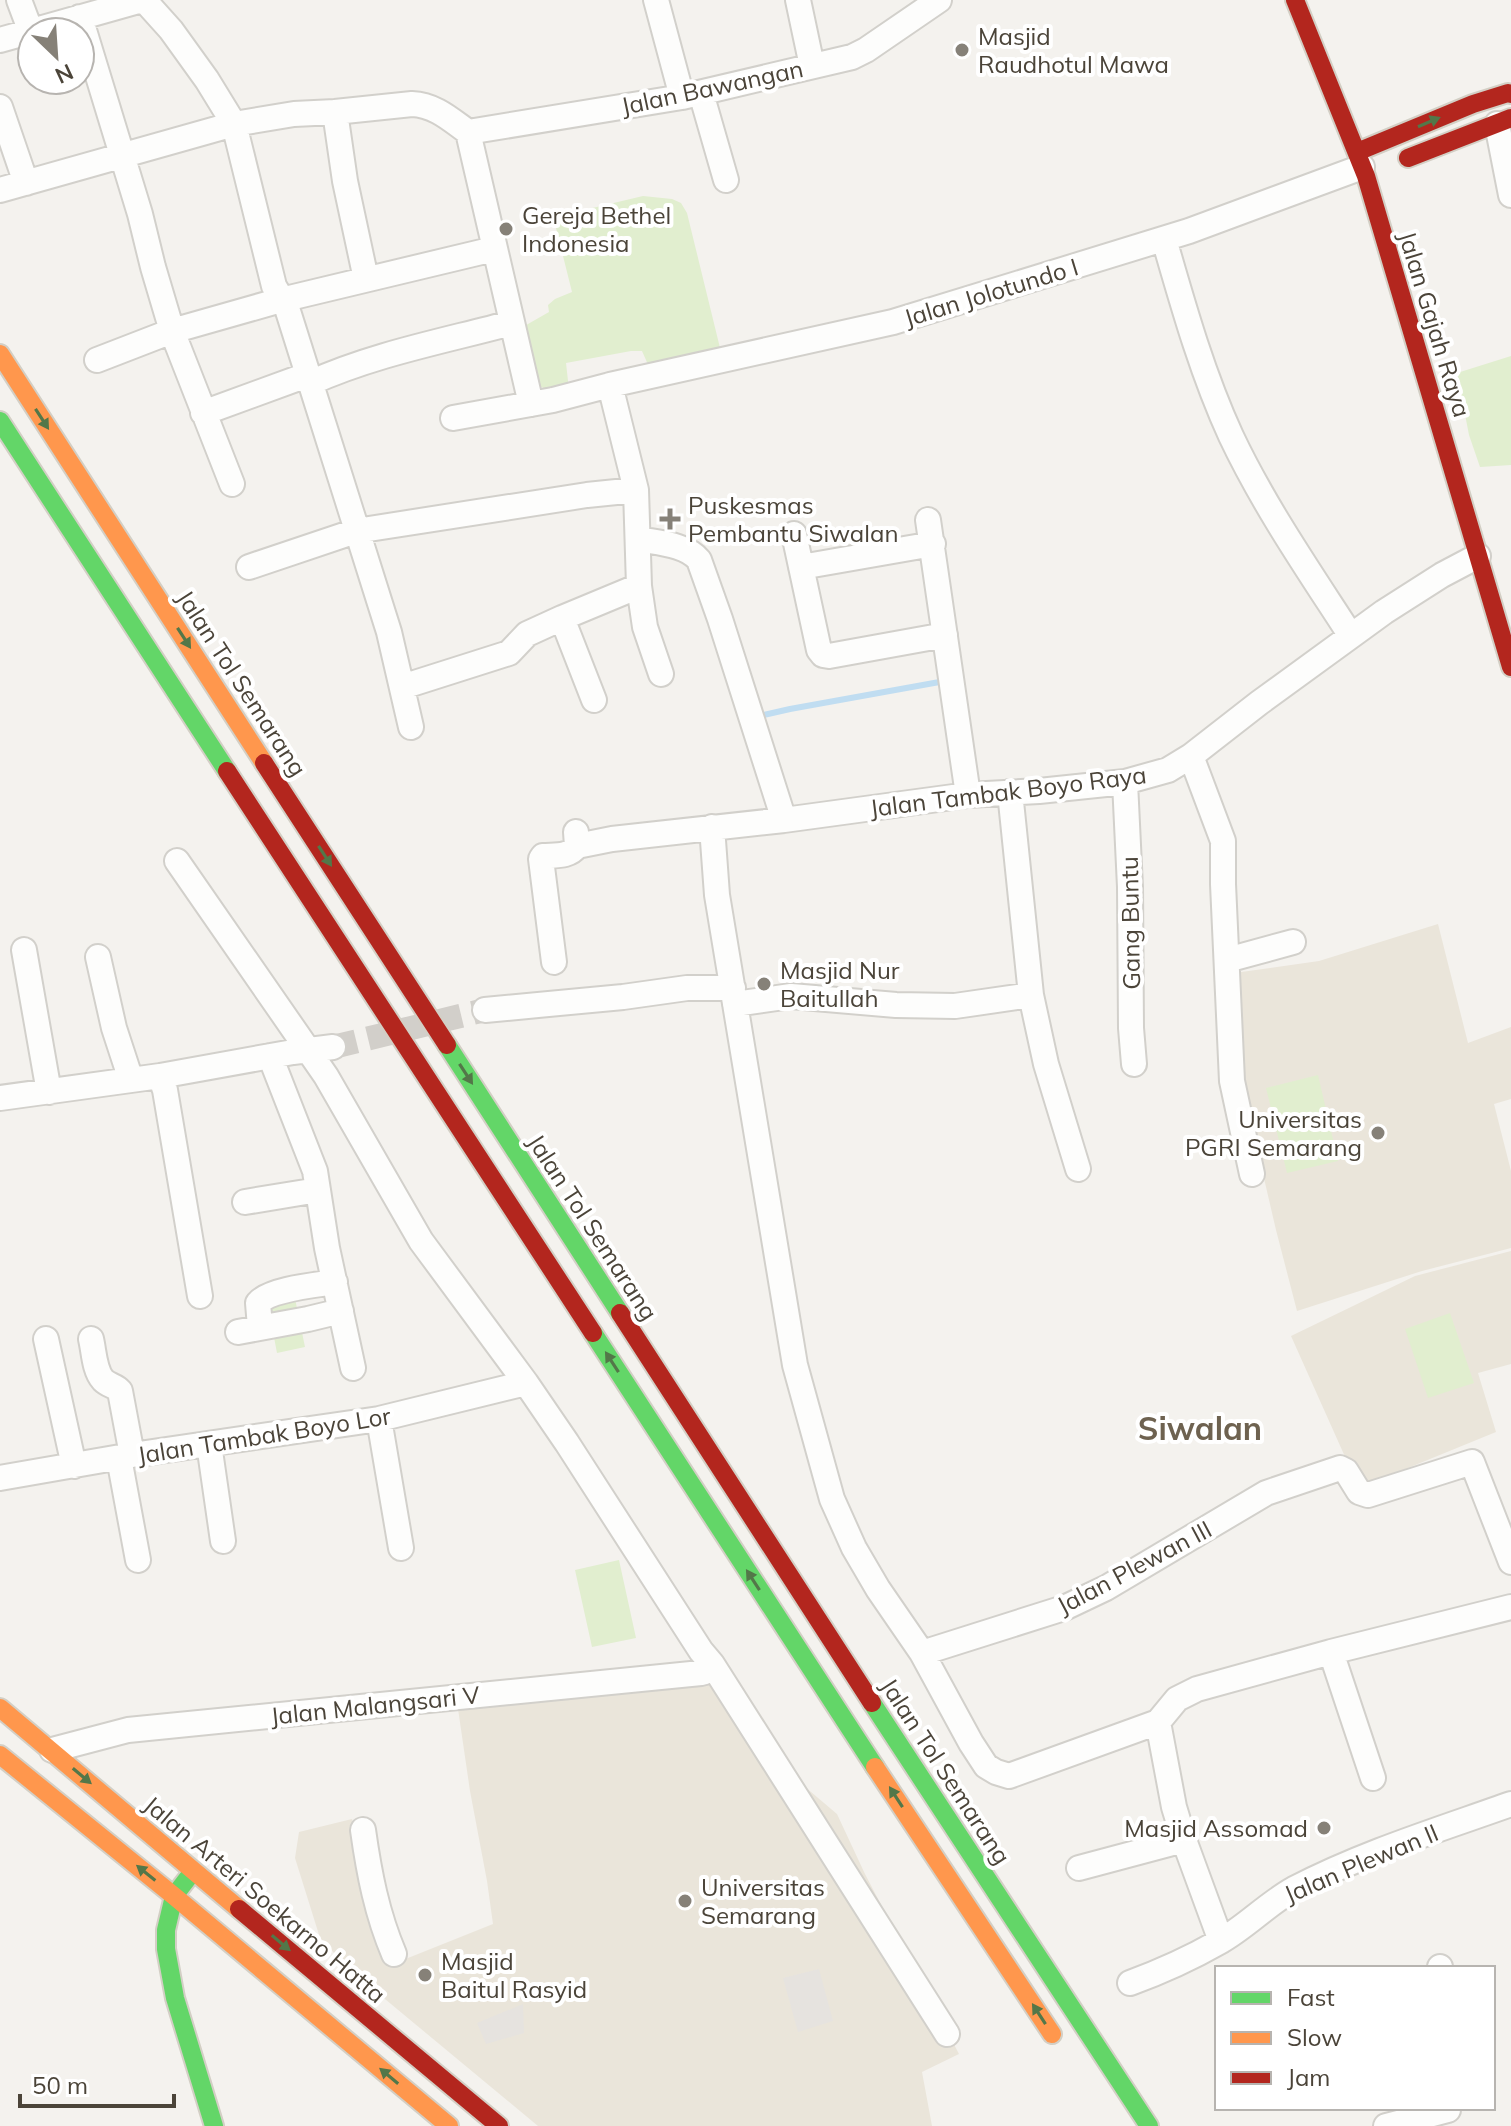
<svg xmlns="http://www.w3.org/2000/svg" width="1511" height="2126" font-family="Mulish,sans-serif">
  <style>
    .education { fill: #eae5da }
    .green { fill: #e1eecf }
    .parking { fill: #e6e3df }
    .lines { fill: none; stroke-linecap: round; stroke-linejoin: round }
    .stream { stroke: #c0ddf1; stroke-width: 6 }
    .street-tunnel { stroke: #d2cfca; stroke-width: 24; stroke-dasharray: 24 12; stroke-linecap: butt }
    .street-casing { stroke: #d2d0cb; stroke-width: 28 }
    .fast-casing { stroke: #d3cfc5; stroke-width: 22 }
    .slow-casing { stroke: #d3cfc5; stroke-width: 22 }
    .jam-casing { stroke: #d3cfc5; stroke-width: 22 }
    .street { stroke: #fdfdfc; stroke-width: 24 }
    .fast { stroke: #63d668; stroke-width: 18 }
    .slow { stroke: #ff974d; stroke-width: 18 }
    .jam { stroke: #b3261e; stroke-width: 18 }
    .oneway { fill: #537749 }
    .poi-dot { fill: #868178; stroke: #fff; stroke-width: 3 }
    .labels { text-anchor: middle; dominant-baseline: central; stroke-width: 8; stroke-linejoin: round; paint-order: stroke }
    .poi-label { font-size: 24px; fill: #4b4439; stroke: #fff; text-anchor: start }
    .street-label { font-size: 24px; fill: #4b4439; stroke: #fff }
    .district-label { font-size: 32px; font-weight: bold; fill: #6e6250; stroke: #fff }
  </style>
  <rect width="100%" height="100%" fill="#f4f2ee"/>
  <path class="education" d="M1438,924l30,119 43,-16v72l-17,5 17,67v77l-89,23 -125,40 -21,-81 -37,-159 -5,-98 85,-12z
    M1511,1251v113l-33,9 18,59 -137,56 -68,-152 124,-60z
    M730,1679l48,85 59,50 28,60 94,180 -37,18 10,54h-394l-188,-156 -30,-32 -25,-80 4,-26 53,-13 26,101 25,40 90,-36 -6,-43 -17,-90 -13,-89z"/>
  <path class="green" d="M643,196l29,3 9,4 6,10 34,139 -71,17 -8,-18h-11l-65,12 3,27 -15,3 -21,-10 -12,-55 28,-16 -1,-7 7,-6 17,-7 -16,-64 7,-13z
    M1511,356v109l-31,2 -11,-32 -12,-62z
    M1318,1075l20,86 -51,12 -21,-85z
    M292,1284l13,63 -28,6 -12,-63z
    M1450,1313l24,70 -46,15 -23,-69z
    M619,1560l17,78 -44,9 -17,-77z"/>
  <path class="parking" d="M819,1969l14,52 -35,11 -15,-54z
    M523,2004l1,29 -38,11 -9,-21z"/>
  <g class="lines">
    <path class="stream" d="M755,717l35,-8 155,-28"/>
    <path class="street-tunnel" d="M333,1047l152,-37"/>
    <defs>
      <path id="street" d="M19,0l12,32
        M144,0l27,30 36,50 27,44 40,162 13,22 102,324 22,95
        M656,0l26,97
        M798,0l14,66
        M80,17l60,197 13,53 19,64 60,153
        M0,40l142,-40
        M701,93l25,87
        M0,107l26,76
        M335,112l10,69 21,98
        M1497,124l14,71
        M468,132l214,-35 170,-40 14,-7 73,-50
        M0,190l234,-66 60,-10 41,-2 77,-8c23,1 38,15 56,28l63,272
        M1164,239c19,66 38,134 67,197 33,70 78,135 120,200
        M97,360l75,-29 109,-31 213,-51
        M310,383c64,-29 134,-42 201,-60
        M610,385l26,105 3,96 6,41 16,47
        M203,413l104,-38
        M453,418l100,-18 57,-15 283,-63 296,-91 173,-64
        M928,520l40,275
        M794,534l25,116 4,5 6,1 116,-21
        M638,539c20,4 48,5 61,21l21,59 64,201
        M249,567l107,-36 231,-36 49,-5
        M801,567l132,-23
        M562,618l32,82
        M402,687l107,-34 18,-19 35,-16 77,-32
        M1191,756l32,85v43l9,197 20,93
        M1125,782l5,105 1,141 3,36
        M1010,792l21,203 15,69 32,105
        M712,827l5,68 78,470 37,134 22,49 24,41 44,64 49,90 15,23 10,6 13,4 149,-54 19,-23 20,-10 134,-37 180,-45
        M577,846l35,-7 172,-19 184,-25 71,-4 86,-9 43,-12 23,-14 68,-53 125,-91 58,-37 36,-19
        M24,950l25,142
        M98,957l16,71 17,52
        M1227,960l66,-18
        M554,962l-13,-103 2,-3c13,-1 26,1 34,-10l-1,-14
        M735,1004l56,-8 105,9 59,1 76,-11
        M485,1010l138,-13 64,-9h46
        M270,1056l45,115 12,77 26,120
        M160,1076l5,14 35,206
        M0,1098l160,-22 133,-24 40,-5
        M245,1202l73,-12
        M260,1327l-2,-24c12,-14 58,-18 77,-21
        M238,1332l70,-13 33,-8
        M46,1339l28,127
        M91,1339c3,12 3,31 12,41 6,6 12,5 17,11l12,64
        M379,1419l22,129
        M209,1444l14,97
        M119,1458l19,102
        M0,1478l132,-23 247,-36 147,-36
        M1331,1652l42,126
        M922,1653l142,-45 42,-20 160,-95 74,-25 6,3 13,21 9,3 104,-33 39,100
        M712,1664l235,370
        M1158,1722l16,85 10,33 37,101
        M52,1750l76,-20 573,-57 4,-1 7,-8 -11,-13 -134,-208 -41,-60 -105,-142 -95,-165 -149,-215
        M363,1830c6,43 14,84 31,124
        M1079,1868l105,-28
        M1440,1967v1
        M1130,1983c30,-11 61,-25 89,-41 27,-15 48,-38 75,-53 69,-36 144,-59 217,-85
        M1386,2126l62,-16"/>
      <path id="fast" d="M0,421l227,350
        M447,1045l173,268
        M593,1333l282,434
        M872,1703l277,423
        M191,1874l-17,22 -8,34v19l9,49 39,128"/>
      <path id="slow" d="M0,354l264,409
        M0,1708l239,201
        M0,1755l174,141 275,230
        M875,1767l177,267"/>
      <path id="jam" d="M1295,0l71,176 145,491
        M1357,152l116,-48 35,-11 3,1
        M1408,158l103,-40
        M264,763l183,282
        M227,771l366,562
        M620,1313l252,390
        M239,1909l260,217"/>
    </defs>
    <use href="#street" class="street-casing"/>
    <use href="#fast" class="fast-casing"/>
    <use href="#slow" class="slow-casing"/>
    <use href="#jam" class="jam-casing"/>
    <use href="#street" class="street"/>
    <use href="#fast" class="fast"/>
    <use href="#slow" class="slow"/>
    <use href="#jam" class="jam"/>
  </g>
  <defs><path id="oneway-solid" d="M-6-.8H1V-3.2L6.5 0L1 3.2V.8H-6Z" transform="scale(2)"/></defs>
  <g class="oneway">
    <use href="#oneway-solid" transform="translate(1429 122) rotate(-23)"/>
    <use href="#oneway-solid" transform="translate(42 419) rotate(57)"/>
    <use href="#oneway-solid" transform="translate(184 638) rotate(57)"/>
    <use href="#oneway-solid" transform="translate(325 856) rotate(57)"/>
    <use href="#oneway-solid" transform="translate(466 1074) rotate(57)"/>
    <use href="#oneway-solid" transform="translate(612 1362) rotate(-123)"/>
    <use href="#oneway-solid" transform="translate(753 1580) rotate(-123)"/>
    <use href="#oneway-solid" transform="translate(82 1776) rotate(40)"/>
    <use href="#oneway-solid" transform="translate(896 1797) rotate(-123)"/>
    <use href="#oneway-solid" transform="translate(146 1873) rotate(-141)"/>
    <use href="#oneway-solid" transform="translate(281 1943) rotate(40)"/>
    <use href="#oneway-solid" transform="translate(1039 2014) rotate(-123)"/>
    <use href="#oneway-solid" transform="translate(389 2076) rotate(-140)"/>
  </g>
  <g class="poi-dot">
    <circle cx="962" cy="50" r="8"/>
    <circle cx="506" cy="229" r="8"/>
    <path d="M666 507h8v8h8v8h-8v8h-8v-8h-8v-8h8z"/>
    <circle cx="764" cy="984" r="8"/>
    <circle cx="1378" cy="1133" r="8"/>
    <circle cx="1324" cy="1828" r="8"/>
    <circle cx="685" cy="1901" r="8"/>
    <circle cx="425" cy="1975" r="8"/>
  </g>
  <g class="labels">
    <g class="poi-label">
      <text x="978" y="36">Masjid<tspan x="978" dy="28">Raudhotul Mawa</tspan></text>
      <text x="522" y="215">Gereja Bethel<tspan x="522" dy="28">Indonesia</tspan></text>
      <text x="688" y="505">Puskesmas<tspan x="688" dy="28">Pembantu Siwalan</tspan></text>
      <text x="780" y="970">Masjid Nur<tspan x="780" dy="28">Baitullah</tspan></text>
      <text x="1362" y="1119" text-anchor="end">Universitas<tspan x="1362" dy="28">PGRI Semarang</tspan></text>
      <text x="1308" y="1828" text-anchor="end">Masjid Assomad</text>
      <text x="701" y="1887">Universitas<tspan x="701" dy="28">Semarang</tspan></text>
      <text x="441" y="1961">Masjid<tspan x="441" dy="28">Baitul Rasyid</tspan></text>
    </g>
    <g class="street-label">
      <text transform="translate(712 87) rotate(-12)">Jalan Bawangan</text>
      <text transform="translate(991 292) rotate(-17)">Jalan Jolotundo I</text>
      <text transform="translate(1435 324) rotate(73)">Jalan Gajah Raya</text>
      <text transform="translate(242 683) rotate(57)">Jalan Tol Semarang</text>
      <text transform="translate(1008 791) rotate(-7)">Jalan Tambak Boyo Raya</text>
      <text transform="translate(1130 923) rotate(-91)">Gang Buntu</text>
      <text transform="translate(593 1227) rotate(57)">Jalan Tol Semarang</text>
      <text transform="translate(264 1435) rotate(-9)">Jalan Tambak Boyo Lor</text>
      <text transform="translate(1134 1567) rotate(-28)">Jalan Plewan III</text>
      <text transform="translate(375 1705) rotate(-6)">Jalan Malangsari V</text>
      <text transform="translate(946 1771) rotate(57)">Jalan Tol Semarang</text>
      <text transform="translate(1361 1863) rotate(-23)">Jalan Plewan II</text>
      <text transform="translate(265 1899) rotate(40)">Jalan Arteri Soekarno Hatta</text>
    </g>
    <g class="district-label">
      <text x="1200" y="1428">Siwalan</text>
    </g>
  </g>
  <rect x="1215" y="1966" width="280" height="144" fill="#ffffff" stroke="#b7b4b0" stroke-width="2"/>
  <rect x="1231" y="1992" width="40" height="12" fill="#63d668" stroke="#b7b4b0" stroke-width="2"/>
  <text x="1287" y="2006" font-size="24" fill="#4b4439">Fast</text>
  <rect x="1231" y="2032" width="40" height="12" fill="#ff974d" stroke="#b7b4b0" stroke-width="2"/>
  <text x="1287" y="2046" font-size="24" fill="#4b4439">Slow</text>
  <rect x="1231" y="2072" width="40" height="12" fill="#b3261e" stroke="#b7b4b0" stroke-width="2"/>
  <text x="1287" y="2086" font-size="24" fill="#4b4439">Jam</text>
  <g transform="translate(56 56) rotate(155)"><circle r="38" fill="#ffffff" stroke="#b7b4b0" stroke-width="2"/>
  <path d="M0-6L14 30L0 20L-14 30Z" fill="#868178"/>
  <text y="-12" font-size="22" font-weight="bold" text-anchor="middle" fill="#4b4439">N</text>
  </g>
  <path d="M20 2094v12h154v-12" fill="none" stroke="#4b4439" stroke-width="4"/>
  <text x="32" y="2094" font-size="24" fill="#4b4439" stroke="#ffffff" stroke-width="6" paint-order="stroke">50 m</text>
</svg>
